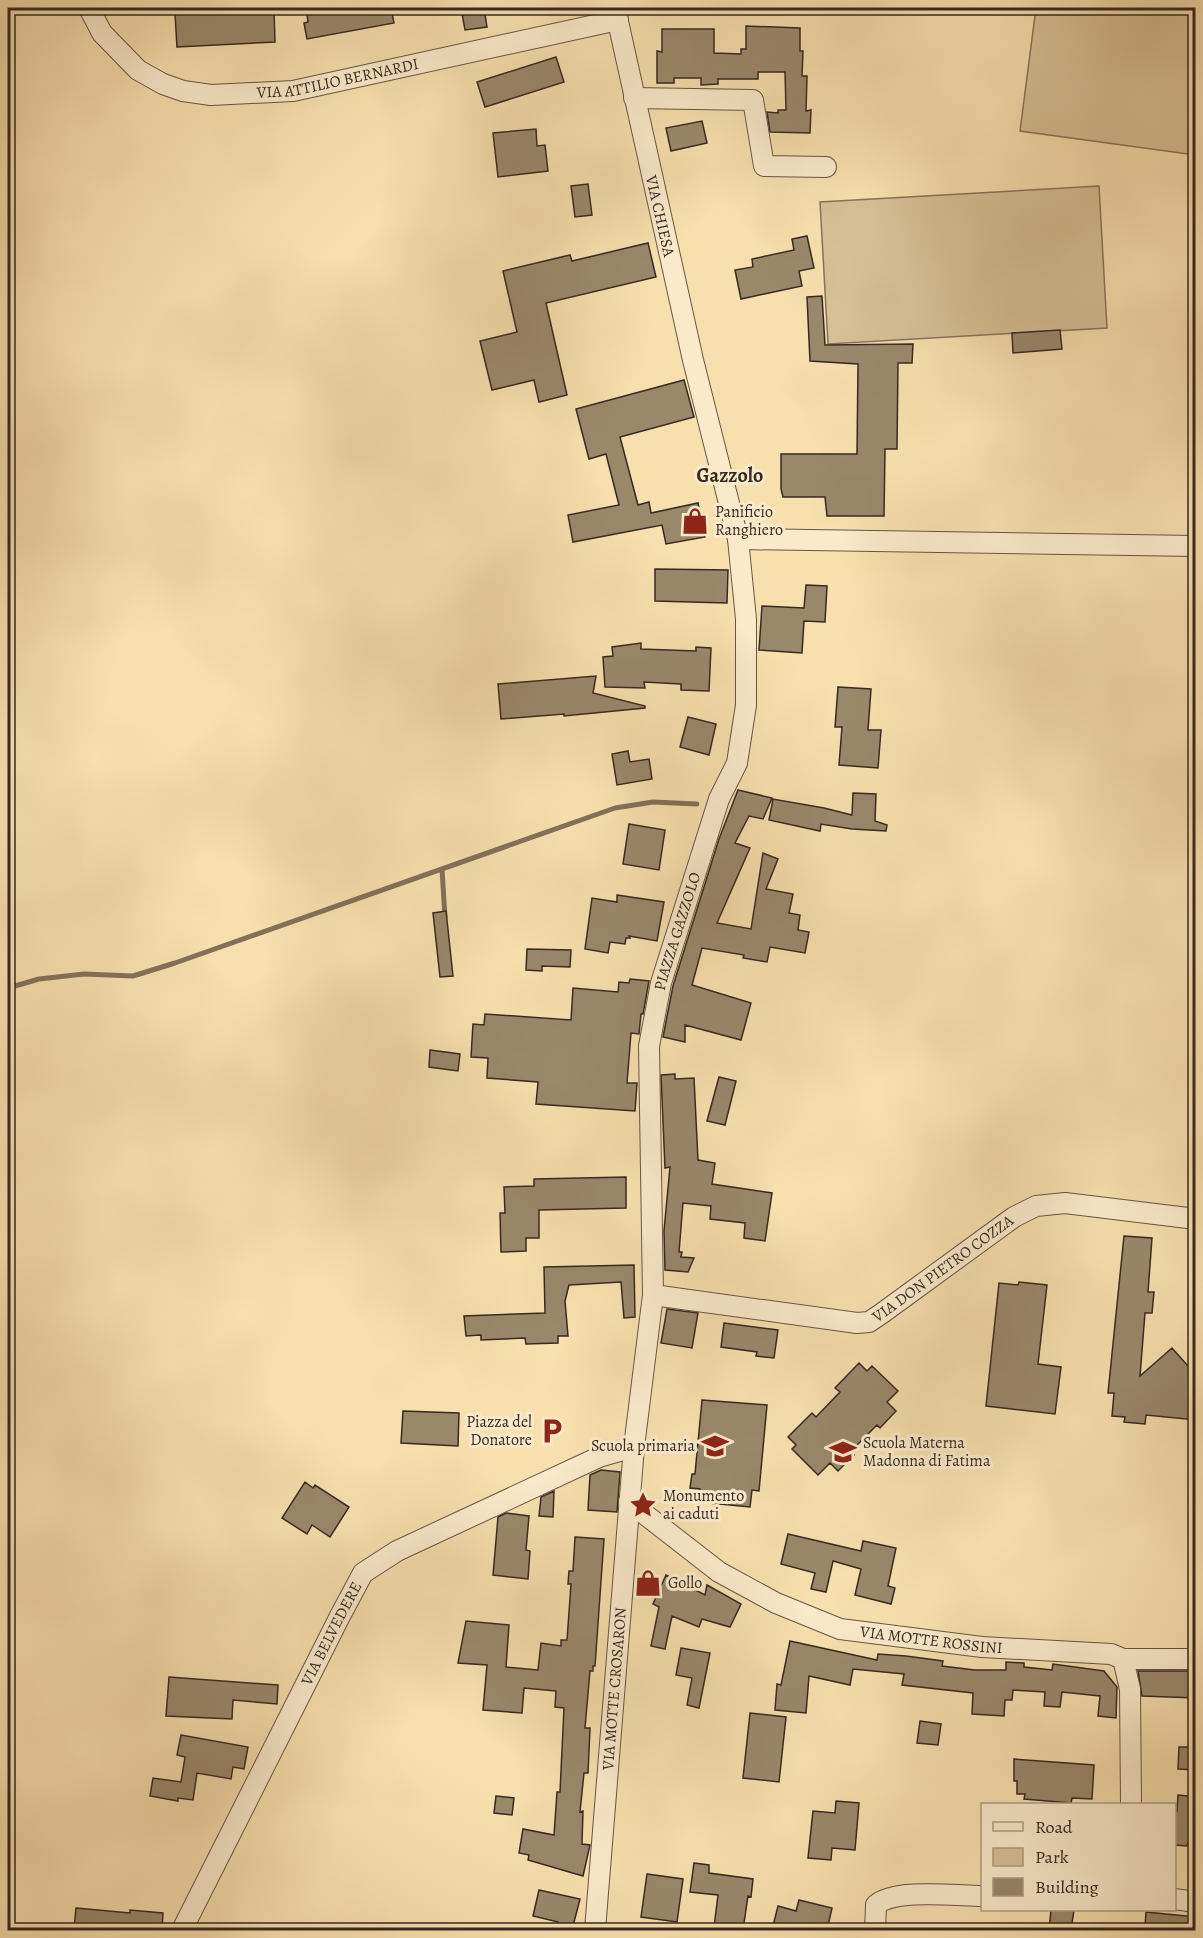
<svg xmlns="http://www.w3.org/2000/svg" width="1203" height="1938" font-family="Alegreya,serif">
  <style>
    .green { fill: #d6c096; stroke: #86745c; stroke-width: 1.5 }
    .lines { fill: none; stroke-linecap: round; stroke-linejoin: round }
    .stream { stroke: #827159; stroke-width: 5 }
    .building { fill: #9a886b; stroke: #362922; stroke-width: 1.5 }
    .minor-casing { stroke: #665645; stroke-width: 22 }
    .minor { stroke: #faeaca; stroke-width: 20 }
    .labels { text-anchor: middle; dominant-baseline: central; stroke-width: 6; stroke-linejoin: round; paint-order: stroke }
    .street-label { font-size: 16px; fill: #362922; stroke: #faeaca }
    .poi-label { font-size: 16px; fill: #362922; stroke: #faeaca; text-anchor: start }
    .quarter-label { font-size: 20px; font-weight: bold; fill: #362922; stroke: #faeaca }
  </style>
  <rect width="100%" height="100%" fill="#f7dfae"/>
  <filter id="stains"><feTurbulence type="fractalNoise" baseFrequency=".00333" numOctaves="4"/><feColorMatrix values="0 0 0 0 .2 0 0 0 0 .09 0 0 0 0 .02 0 0 0 .5 -.17"/></filter>
  <radialGradient id="worn" r=".72"><stop offset=".6" stop-color="#630" stop-opacity="0"/><stop offset="1" stop-color="#630" stop-opacity=".3"/></radialGradient>
  <path class="green" d="M1036,8h159v147l-175,-24z
    M1099,186l8,142 -279,16 -8,-142z"/>
  <g class="lines">
    <path class="stream" d="M442,869l3,48
      M8,988l31,-9 45,-5 49,2 42,-13 440,-155 38,-6 44,2"/>
  </g>
  <path class="building" d="M306,8h85l3,15 -87,16 -3,-16 4,-1z
    M461,8h23l3,19 -22,3z
    M274,10l1,32 -98,5 -2,-33z
    M746,26l54,2v23h3l-1,25h5l-1,35 5,-1 -1,23 -40,-1 -3,-20 11,1v-3h8l-1,-38h-27v7h-40v5l-17,1v-7h-27v5h-17v-32l5,1v-23h52v24l27,1v-5h5z
    M556,57l8,25 -79,25 -8,-25z
    M702,121l5,22 -36,8 -5,-23z
    M536,129l1,17 8,-1 3,26 -50,6 -5,-44z
    M588,184l4,31 -17,2 -4,-31z
    M807,236l7,32 -15,3 3,15 -61,13 -6,-29 18,-3 -1,-8 42,-9 -2,-11z
    M648,243l8,34 -110,26 21,92 -28,7 -5,-22 -42,10 -12,-49 37,-9 -14,-61 67,-16 2,6z
    M822,296l3,49 88,-1 -1,19h-14l-1,86h-12l-1,67h-57l-2,-19h-42l-2,-8v-35h76l1,-90 -48,-3 -3,-64z
    M1060,330l2,19 -49,4 -1,-20z
    M684,380l10,37 -74,20 18,68 11,-3 2,11 47,-10 7,34 -39,7 -4,-19 -89,17 -5,-27 51,-10 -13,-51 -17,5 -13,-50z
    M655,569l73,1 -1,33 -72,-2z
    M806,585l21,1 -2,36 -21,-1 -2,32 -43,-3 3,-44 42,2z
    M641,643v6l55,2v-4l15,1 -2,43 -28,-1v-6l-37,-2 1,6 -40,-1 -2,-30 10,-1 -1,-9z
    M596,676l-3,17 52,13v2l-81,8v-2l-63,5 -3,-35z
    M838,687l33,2 -3,41h13l-3,38 -39,-3 3,-38h-7z
    M688,717l28,7 -7,31 -29,-8z
    M628,751l2,11 19,-3 3,20 -35,6 -5,-31z
    M738,790l34,8 -9,21 -14,-3 -14,27 15,5 -33,75 34,6 12,-76 15,6 -12,30 27,5 -4,19 11,2 -2,15 11,2 -4,21 -35,-6 -3,15 -24,-4 1,-3 -42,-7 -10,37 59,18 -10,37 -56,-15v17l-22,-5 10,-51 46,-147z
    M853,793l23,1 -1,27 12,4 -1,6 -34,-2 -31,-5 -1,7 -51,-11 4,-21 51,9 28,7z
    M629,824l36,6 -6,40 -36,-6z
    M617,895l47,7 -7,39 -28,-5 1,2h-4l-1,6 -15,-2 -2,11 -23,-4 7,-51 25,4z
    M446,911l7,65 -13,1 -7,-64z
    M527,949l44,1 -1,17 -28,-1v5l-16,-1z
    M630,979l19,2 -6,33h-2l-2,20 -8,-1 -4,50h10l-2,28 -99,-7 2,-22 -51,-4 1,-20 -17,-1 2,-33 11,1 1,-11 86,6 2,-32 45,4 1,-10 10,1z
    M430,1050l30,4 -2,17 -29,-4z
    M675,1074v5l19,-1 4,82 17,3 -3,21 60,9 -7,48 -21,-3 1,-15 -35,-4 1,-13 -28,-3 -4,49h3l-1,5 13,1 -6,14 -23,-2 -1,-39 6,-64 -5,1 -4,-93z
    M719,1077l17,4 -11,44 -18,-4z
    M626,1177v31l-87,2v28h-13v13l-25,1 -1,-39h5l-1,-26 30,-1v-7z
    M1124,1236l28,2 -4,54h6l-2,21h-7l-5,63 32,-28 24,27v45l-50,-5 -1,9 -21,-2 1,-5 -13,-1 2,-23h-6z
    M634,1265l1,52 -11,1 -3,-36 -52,3 -4,16 3,35h-10v7l-32,1 -1,-6 -44,2v-5l-15,1 -2,-20 81,-3 -1,-46z
    M1019,1282l28,3 -9,79 23,3 -6,47 -69,-8 13,-123 19,2z
    M667,1309l31,4 -6,35 -31,-5z
    M724,1323l54,7 -4,28 -18,-2 1,-4 -36,-5z
    M859,1363l8,8 5,-5 26,25 -11,11 9,9 -16,17 -3,-3 -26,26 3,4 -16,16 -8,-8 -12,12 -26,-26 4,-4 -8,-8 24,-24 4,4 24,-25 -5,-4z
    M702,1400l65,5 -8,86 -7,-1 -2,17 -51,-5 1,-13 -10,-1 2,-14h3z
    M403,1411l56,2 -1,33 -57,-3z
    M601,1470l19,2 -3,40 -29,-2 2,-35z
    M305,1482l8,6 2,-3 34,22 -19,30 -18,-12 -5,9 -25,-16z
    M554,1491l-1,26 -14,-1 2,-19z
    M506,1513l23,3 -3,34 4,1 -2,28 -35,-4 5,-58z
    M788,1534l73,17 2,-10 33,7 -8,38 7,2 -4,16 -36,-9 6,-26 -28,-8 -7,31 -15,-3 4,-16 -34,-9z
    M575,1537l29,2 -9,127h-2v5h-3l-5,57h5l-2,45h-4l-4,39 3,-1 -1,33 8,1 -7,31 -55,-16 1,-5 -10,-2 4,-24 31,6 3,-43h3l4,-84 -9,-1 1,-16 -32,-3 -2,25 -39,-3 4,-45 -29,-2 8,-42 43,4 -3,42 32,3 3,-27 20,3v-6h6l4,-56h-3l1,-13h4z
    M666,1575l39,20 2,-10 34,19 -11,23 -28,-8 -3,8 -27,-11 -7,33 -14,-3 8,-39 -6,-3z
    M790,1641l87,19 1,-6 28,2 37,5 -1,5 33,4h31v-8l18,1v4l28,3 1,-6 51,7 13,16 -1,31 -18,-2 2,-20 -38,-4 -2,15 -16,-1 1,-14 -32,-2 -1,10h-7l-1,16 -32,-2 1,-21 -71,-8 2,-11 -51,-5 -3,16 -41,-9 -3,37 -31,-3 2,-26 4,1z
    M681,1648l29,5 -11,55 -12,-3 5,-27 -16,-3z
    M1138,1671h58v27l-54,-2z
    M169,1677l109,8 -1,19 -44,-4 -1,19 -66,-3z
    M750,1713l36,4 -7,65 -36,-4z
    M920,1721l21,3 -3,21 -21,-2z
    M181,1735l67,12 -4,22 -11,-2 -2,12 -34,-6 -4,27 -15,-2v3l-28,-5 3,-18 28,4 4,-25 -8,-2z
    M1179,1747h17v23l-18,-1z
    M1014,1759l80,6 -2,34 -20,-1 -1,5 -47,-4 1,-5h-8v-13h-3z
    M1178,1795l18,2v45h-8l-1,4 -13,-1v-34h3z
    M496,1796l18,2 -2,17 -18,-2z
    M836,1801l23,2 -4,47 -23,-2 -1,12 -23,-2 5,-47 22,2z
    M694,1863l15,2v8l44,6 -2,18 -3,-1 -5,34 -29,-3 4,-32 -28,-3z
    M647,1874l36,5 -6,43 -36,-5z
    M539,1890l41,9 -8,31 -16,-2 2,-6 -25,-6z
    M799,1900l33,8 -5,22h-55l6,-24 18,5z
    M76,1908l54,5v-3l33,3 -1,17h-88z
    M1051,1910h23l-3,20h-22z
    M1146,1912l50,5v13h-36l-15,-3z"/>
  <g class="lines">
    <defs>
      <g id="minor">
        <path id="s1" d="M89,8l13,25 36,37 25,14 20,7 28,4 82,-4 325,-71"/>
        <path d="M634,98l119,2 11,66 62,1"/>
        <path d="M738,539l458,7"/>
        <path id="s2" d="M653,1295l204,28 12,-1 12,-8 133,-97 22,-11 29,-3 131,16"/>
        <path id="s3" d="M629,1502l90,70 57,31 64,26 142,18 129,7 12,5 7,30 1,115"/>
        <path d="M1123,1659h73"/>
        <path d="M1174,1899l22,3"/>
        <path id="s4" d="M182,1930l158,-314 23,-43 34,-22 202,-94 35,-10"/>
        <path id="s5" d="M595,1930l39,-483 19,-152 -4,-249 12,-63 58,-184 18,-36 9,-58v-86l-8,-80 -45,-179 -78,-352"/>
        <path d="M875,1930l1,-25c19,-17 81,-9 106,-9"/>
      </g>
    </defs>
    <use href="#minor" class="minor-casing"/>
    <use href="#minor" class="minor"/>
  </g>
  <defs>
    <symbol id="shop-bare" viewBox="-9 -9 18 18"><path d="M-5-2.5h2.3a2.7 3.5 0 0 1 5.4 0H5L5.5 6h-11ZM-1.5-2.5h3a1.5 2.3 0 0 0-3 0Z" fill="#8f2418" stroke="#faeaca" stroke-width="2.5" paint-order="stroke"/></symbol>
    <symbol id="parking-bare" viewBox="-9 -9 18 18"><path d="M-3.5-5.5H1a3.5 3.5 0 0 1 0 7H-1V5.5H-3.5ZM-1-3.4V-.6H.8a1.4 1.4 0 0 0 0-2.8Z" fill="#8f2418" stroke="#faeaca" stroke-width="2.5" paint-order="stroke"/></symbol>
    <symbol id="school-bare" viewBox="-9 -9 18 18"><path d="M0-5L7-2L0 1L-7-2ZM-4 1L0 2.5L4 1V4Q0 6-4 4Z" fill="#8f2418" stroke="#faeaca" stroke-width="2.5" paint-order="stroke"/></symbol>
    <symbol id="sight-bare" viewBox="-9 -9 18 18"><path d="M0-6L1.8-2.2L6-1.7L2.9 1.2L3.7 5.4L0 3.3L-3.7 5.4L-2.9 1.2L-6-1.7L-1.8-2.2Z" fill="#8f2418" stroke="#faeaca" stroke-width="2.5" paint-order="stroke"/></symbol>
  </defs>
  <g fill-rule="evenodd">
    <use href="#shop-bare" x="676" y="502" width="38" height="38"/>
    <use href="#parking-bare" x="533" y="1412" width="38" height="38"/>
    <use href="#school-bare" x="696" y="1427" width="38" height="38"/>
    <use href="#school-bare" x="824" y="1433" width="38" height="38"/>
    <use href="#sight-bare" x="624" y="1486" width="38" height="38"/>
    <use href="#shop-bare" x="629" y="1564" width="38" height="38"/>
  </g>
  <g class="labels">
    <g class="street-label">
      <text stroke="none"><textPath href="#s1" startOffset="286">VIA ATTILIO BERNARDI</textPath></text>
      <text transform="translate(660 216) rotate(77)">VIA CHIESA</text>
      <text stroke="none"><textPath href="#s5" startOffset="1005">PIAZZA GAZZOLO</textPath></text>
      <text stroke="none"><textPath href="#s2" startOffset="309">VIA DON PIETRO COZZA</textPath></text>
      <text stroke="none"><textPath href="#s4" startOffset="332">VIA BELVEDERE</textPath></text>
      <text stroke="none"><textPath href="#s3" startOffset="340">VIA MOTTE ROSSINI</textPath></text>
      <text stroke="none"><textPath href="#s5" startOffset="242">VIA MOTTE CROSARON</textPath></text>
    </g>
    <g class="poi-label">
      <text x="715" y="512">Panificio<tspan x="715" dy="18">Ranghiero</tspan></text>
      <text x="532" y="1422" text-anchor="end">Piazza del<tspan x="532" dy="18">Donatore</tspan></text>
      <text x="863" y="1443">Scuola Materna<tspan x="863" dy="18">Madonna di Fatima</tspan></text>
      <text x="695" y="1446" text-anchor="end">Scuola primaria</text>
      <text x="663" y="1496">Monumento<tspan x="663" dy="18">ai caduti</tspan></text>
      <text x="668" y="1583">Gollo</text>
    </g>
    <g class="quarter-label">
      <text x="730" y="475">Gazzolo</text>
    </g>
  </g>
  <rect width="1203" height="1938" fill="none" stroke="#f7dfae" stroke-width="30"/>
  <rect x="9" y="9" width="1185" height="1920" fill="none" stroke="#362922" stroke-width="3"/>
  <rect x="15" y="15" width="1173" height="1908" fill="none" stroke="#362922" stroke-width="1.5"/>
  <rect x="981" y="1803" width="195" height="108" fill="#faeaca" stroke="#ac9d87" stroke-width="1.5"/>
  <rect x="993" y="1822" width="30" height="9" fill="#faeaca" stroke="#ac9d87" stroke-width="1.5"/>
  <text x="1035" y="1833" font-size="18" fill="#362922">Road</text>
  <rect x="993" y="1848" width="30" height="18" fill="#d6c096" stroke="#ac9d87" stroke-width="1.5"/>
  <text x="1035" y="1863" font-size="18" fill="#362922">Park</text>
  <rect x="993" y="1878" width="30" height="18" fill="#9a886b" stroke="#ac9d87" stroke-width="1.5"/>
  <text x="1035" y="1893" font-size="18" fill="#362922">Building</text>
  <rect width="100%" height="100%" filter="url(#stains)"/>
  <rect width="100%" height="100%" fill="url(#worn)"/>
</svg>
